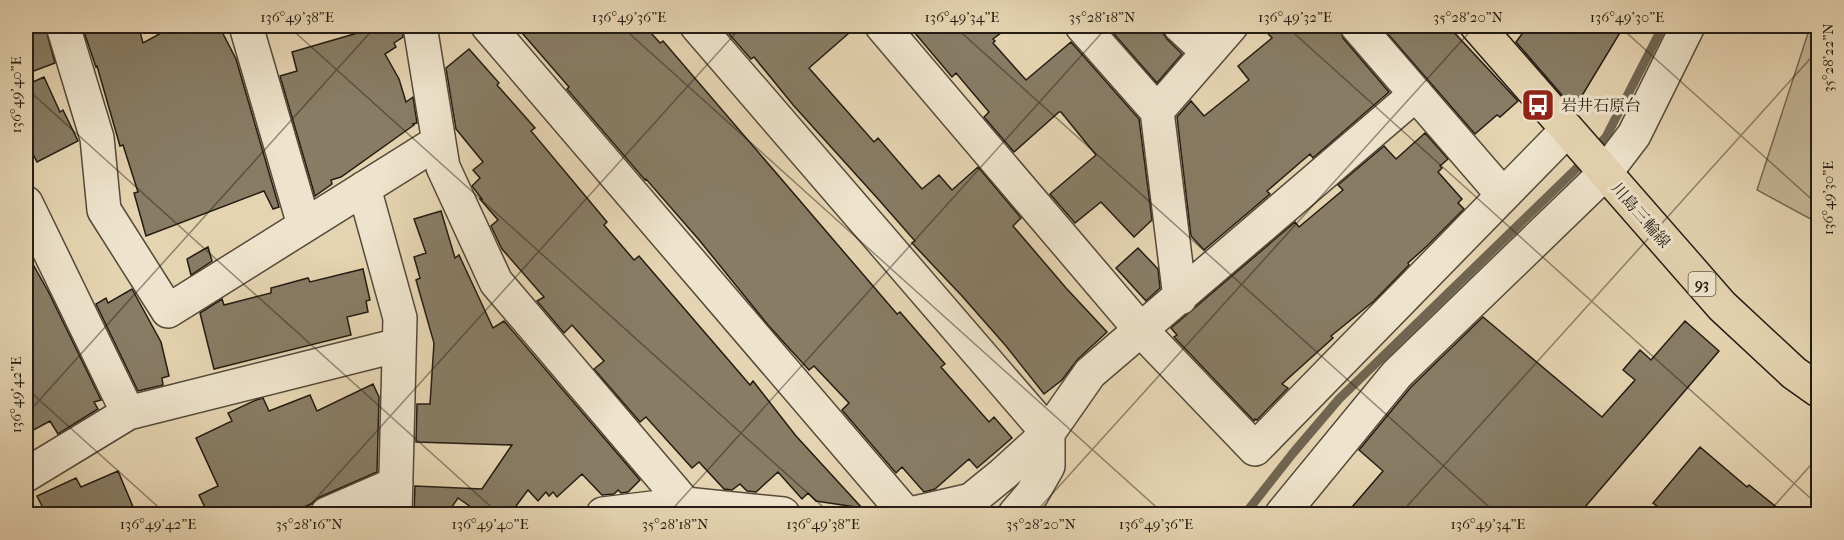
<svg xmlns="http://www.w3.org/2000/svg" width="1844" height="540" font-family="'IM FELL French Canon','Noto Serif JP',serif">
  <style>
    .green { fill: #c4b596; stroke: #746854; stroke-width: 1.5 }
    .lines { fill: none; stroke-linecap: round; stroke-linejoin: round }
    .stream { stroke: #706551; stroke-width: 9 }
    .building { fill: #887c65; stroke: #241c13; stroke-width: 1.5 }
    .minor-casing { stroke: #544a3a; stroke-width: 36 }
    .primary-casing { stroke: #241c13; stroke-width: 36 }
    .minor { stroke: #eee3cc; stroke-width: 33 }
    .primary { stroke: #e5d4b1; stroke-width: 33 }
    .ticks { fill: none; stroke: #241c13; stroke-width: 1.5; stroke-opacity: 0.45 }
    .labels { text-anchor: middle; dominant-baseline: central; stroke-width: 6; stroke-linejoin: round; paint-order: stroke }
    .shield { fill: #eee3cc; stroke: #61584a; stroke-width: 1.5 }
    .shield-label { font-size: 15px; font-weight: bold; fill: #241c13 }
    .poi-label { font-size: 16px; fill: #241c13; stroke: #eee3cc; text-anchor: start }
    .street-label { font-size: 16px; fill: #241c13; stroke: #eee3cc }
    .neatline { fill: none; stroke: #241c13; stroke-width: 2 }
    .ticks-label { font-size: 15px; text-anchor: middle; fill: #241c13 }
  </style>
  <rect width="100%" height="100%" fill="#e5d4b1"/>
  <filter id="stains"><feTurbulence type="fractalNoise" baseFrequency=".00333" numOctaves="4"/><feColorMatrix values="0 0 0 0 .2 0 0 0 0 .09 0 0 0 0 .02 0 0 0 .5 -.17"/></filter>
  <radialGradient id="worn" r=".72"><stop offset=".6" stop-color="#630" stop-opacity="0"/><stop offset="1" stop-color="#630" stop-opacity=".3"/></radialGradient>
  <path class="green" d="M1817,26h1v197l-61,-33 52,-160z"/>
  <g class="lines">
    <path class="stream" d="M1245,514l48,-61 46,-54 235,-228 32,-34 57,-111"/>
  </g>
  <path class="building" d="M26,26h19l10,37 -29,11z
    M82,26h68v2l-10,4 3,11 31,-17h45l17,33 43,148 -6,2 -9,-18 -118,45 -12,-43 4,-1 -15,-47 -3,1 -23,-80 -1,1z
    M357,26h45l1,11 -9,6 2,4 -11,7 14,25 7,23 7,-5 4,26 -4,1 1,1 -73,52 -10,3 1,4 -17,12 -35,-120 17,-5 -5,-19 69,-20z
    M516,26h129l15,17 3,-2 234,273 3,-2 45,52 -4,3 48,55 5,-5 18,21 -35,30 -8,-9 -34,30 -11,3 -22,-25 -6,6 -54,-63 7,-7 -35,-37 -5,4 -41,-45 -68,-84 -54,-62 -1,1 -78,-91 2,-2z
    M722,26h135l-48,42 65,74 4,-4 44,51 17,-14 13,15 26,-23 43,51 -8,8 53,62 41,44 -29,27 -16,21 -18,14 -38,-48 -44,-50 -50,-53 3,-2 -36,-41 -85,-94 -40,-49 -3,2z
    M909,26h101l-17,13 2,2 -2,2 33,37 45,-38 68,77 13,101 -18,17 -33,-35 -26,21 -25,-29 46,-39 -35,-43h-2l-45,40 -30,-35 5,-5 -33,-39 -4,4z
    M1107,26h55v6l5,7 15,15 -25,29z
    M1261,26h78l4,12 46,54 -76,66 -3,-4 -43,37 3,3 -66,56 -13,-14 -14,-119 14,-16 13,15 45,-36 -11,-14 34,-28z
    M1381,26h67l70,75 -18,16 -3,-2 -22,19z
    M1528,26h96l-50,83 -58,-67z
    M469,49l30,34 -2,2 38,43 -4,3 76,91 -3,3 30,35 5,-4 111,129 3,-4 43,55 66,72 -46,-7 -8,-8 -6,6 -24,-27 -22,20 -9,-1 -7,-7 -8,6 -8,-1 -25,-27 -7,6 -46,-51 -6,5 -46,-53 10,-8 -32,-36 -8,8 -27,-32 7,-4 -42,-48 -11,-23 7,-6 -18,-21h2l-10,-13 8,-8 -7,-8 10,-8 -27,-33 -10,-61z
    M44,77l16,35 3,-2 15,31 -41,21 -11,-22v-55z
    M1425,133l23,26 -8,7 2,2 -4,4 24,27 -4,4 6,6 -37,37 -19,17 1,2 -35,36 -43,35 2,2 -51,46 6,4 -31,32 -2,-1 -1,2 -80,-84 3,-2 -6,-7 124,-106 4,5 44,-37 -5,-5 46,-39 12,13z
    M441,211l14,47 4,-3 34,73 11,-7 136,159 -12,12 -7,1 -3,-3 -4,4 -12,1 -20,-21 -25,23 -4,-5 -4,4 -3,-4 -8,9 -10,-11 -18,24h-29l-23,-16 -11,16h-33l1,-28 67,3 30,-44 -96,-3 1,-38h13l4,-61 -18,-63 4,-2 -6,-21 12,-4 -12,-34z
    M208,247l4,14 -21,14 -4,-16z
    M1138,248l20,21 2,19 -14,13 -30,-33z
    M26,252l22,39 53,109 -7,2 4,7 -40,25 -8,-13 -24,13z
    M363,269l7,31 -4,1 2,11 -21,5 4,18 -137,34 -14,-56 22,-14 2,6 47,-12v-5l37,-10 2,4z
    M132,289l29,53 8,34 -7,2 1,7 -25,6 -42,-87 10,-6 2,5z
    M1483,317l119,100 33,-37 -12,-10 17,-20 11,10 34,-39 34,30 -140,163h-233l37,-43 -24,-21 52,-63z
    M373,384l6,13 -2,75 -57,25 -9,7 -23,10h-80l-9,-19 19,-9 -22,-48 36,-17 -4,-8 28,-13 7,-2 6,13 41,-16 7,16z
    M1700,447l47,40 2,-2 36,29h-117l-15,-11z
    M118,471l18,43h-90l-9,-18 39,-18 5,9z"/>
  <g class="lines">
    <defs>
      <path id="minor" d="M63,26l34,112 7,72 64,101 270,-169
        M246,26l58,199
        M420,26l23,141 53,115 189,222
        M488,26l418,488
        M697,26l351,407v33l-16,28 -17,20
        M882,26l258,303 115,120 312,-319
        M1082,26l75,85
        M1180,26l28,26
        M1357,26l146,169
        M364,188l36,130 -5,196
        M26,203l102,210
        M1180,298l-23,-187 74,-85
        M26,475l102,-62 271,-68
        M327,514l69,-30
        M603,514l82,-10 98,10
        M910,514l61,-14 32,-26 45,-41 42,-60 326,-279
        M1282,514l115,-140 208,-201 29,-38 54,-109"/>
      <path id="primary" d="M1477,26l245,280 72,67 24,17"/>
    </defs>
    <use href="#minor" class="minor-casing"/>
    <use href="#primary" class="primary-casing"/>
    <use href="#minor" class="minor"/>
    <use href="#primary" class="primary"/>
  </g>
  <path class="ticks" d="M288,26l543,488M621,26l543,488M954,26l543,488M1286,26l532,479M1619,26l199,179M26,88l473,426M26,388l140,126M26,415l350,-389M302,514l440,-488M668,514l440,-488M1034,514l441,-488M1400,514l418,-464M1767,514l51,-57"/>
  <defs>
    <symbol id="bus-square" viewBox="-11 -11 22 22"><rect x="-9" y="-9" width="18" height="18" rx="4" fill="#8f2418" stroke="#eee3cc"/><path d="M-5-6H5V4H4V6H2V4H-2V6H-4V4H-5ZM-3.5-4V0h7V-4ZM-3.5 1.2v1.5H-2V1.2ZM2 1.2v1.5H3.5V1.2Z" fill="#fff"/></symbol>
  </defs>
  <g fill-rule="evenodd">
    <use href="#bus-square" x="1519" y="86" width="38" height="38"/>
  </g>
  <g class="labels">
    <rect class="shield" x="1688.5" y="272" width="27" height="24" rx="4.5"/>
    <g class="shield-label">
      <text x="1702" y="284">93</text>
    </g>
    <g class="poi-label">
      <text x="1561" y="105">岩井石原台</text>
    </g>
    <g class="street-label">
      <text transform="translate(1641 215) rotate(49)">川島三輪線</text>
    </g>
  </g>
  <rect width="1844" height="540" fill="none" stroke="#e5d4b1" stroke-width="66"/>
  <rect x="33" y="33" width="1778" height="474" class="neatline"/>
  <g class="ticks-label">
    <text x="297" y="22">136°49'38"E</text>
    <text x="629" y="22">136°49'36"E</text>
    <text x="962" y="22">136°49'34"E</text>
    <text x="1102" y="22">35°28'18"N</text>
    <text x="1295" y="22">136°49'32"E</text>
    <text x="1468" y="22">35°28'20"N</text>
    <text x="1627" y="22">136°49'30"E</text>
    <text transform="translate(1828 58) rotate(-90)" y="5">35°28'22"N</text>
    <text transform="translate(16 95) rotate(-90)" y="5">136°49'40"E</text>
    <text transform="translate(1828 198) rotate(-90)" y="5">136°49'30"E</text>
    <text transform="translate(16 395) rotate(-90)" y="5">136°49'42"E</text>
    <text x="158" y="529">136°49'42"E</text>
    <text x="309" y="529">35°28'16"N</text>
    <text x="490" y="529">136°49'40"E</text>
    <text x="675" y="529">35°28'18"N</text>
    <text x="823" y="529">136°49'38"E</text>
    <text x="1041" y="529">35°28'20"N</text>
    <text x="1156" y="529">136°49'36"E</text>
    <text x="1488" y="529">136°49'34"E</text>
  </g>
  <rect width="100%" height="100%" filter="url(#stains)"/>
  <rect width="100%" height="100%" fill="url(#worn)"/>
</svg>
